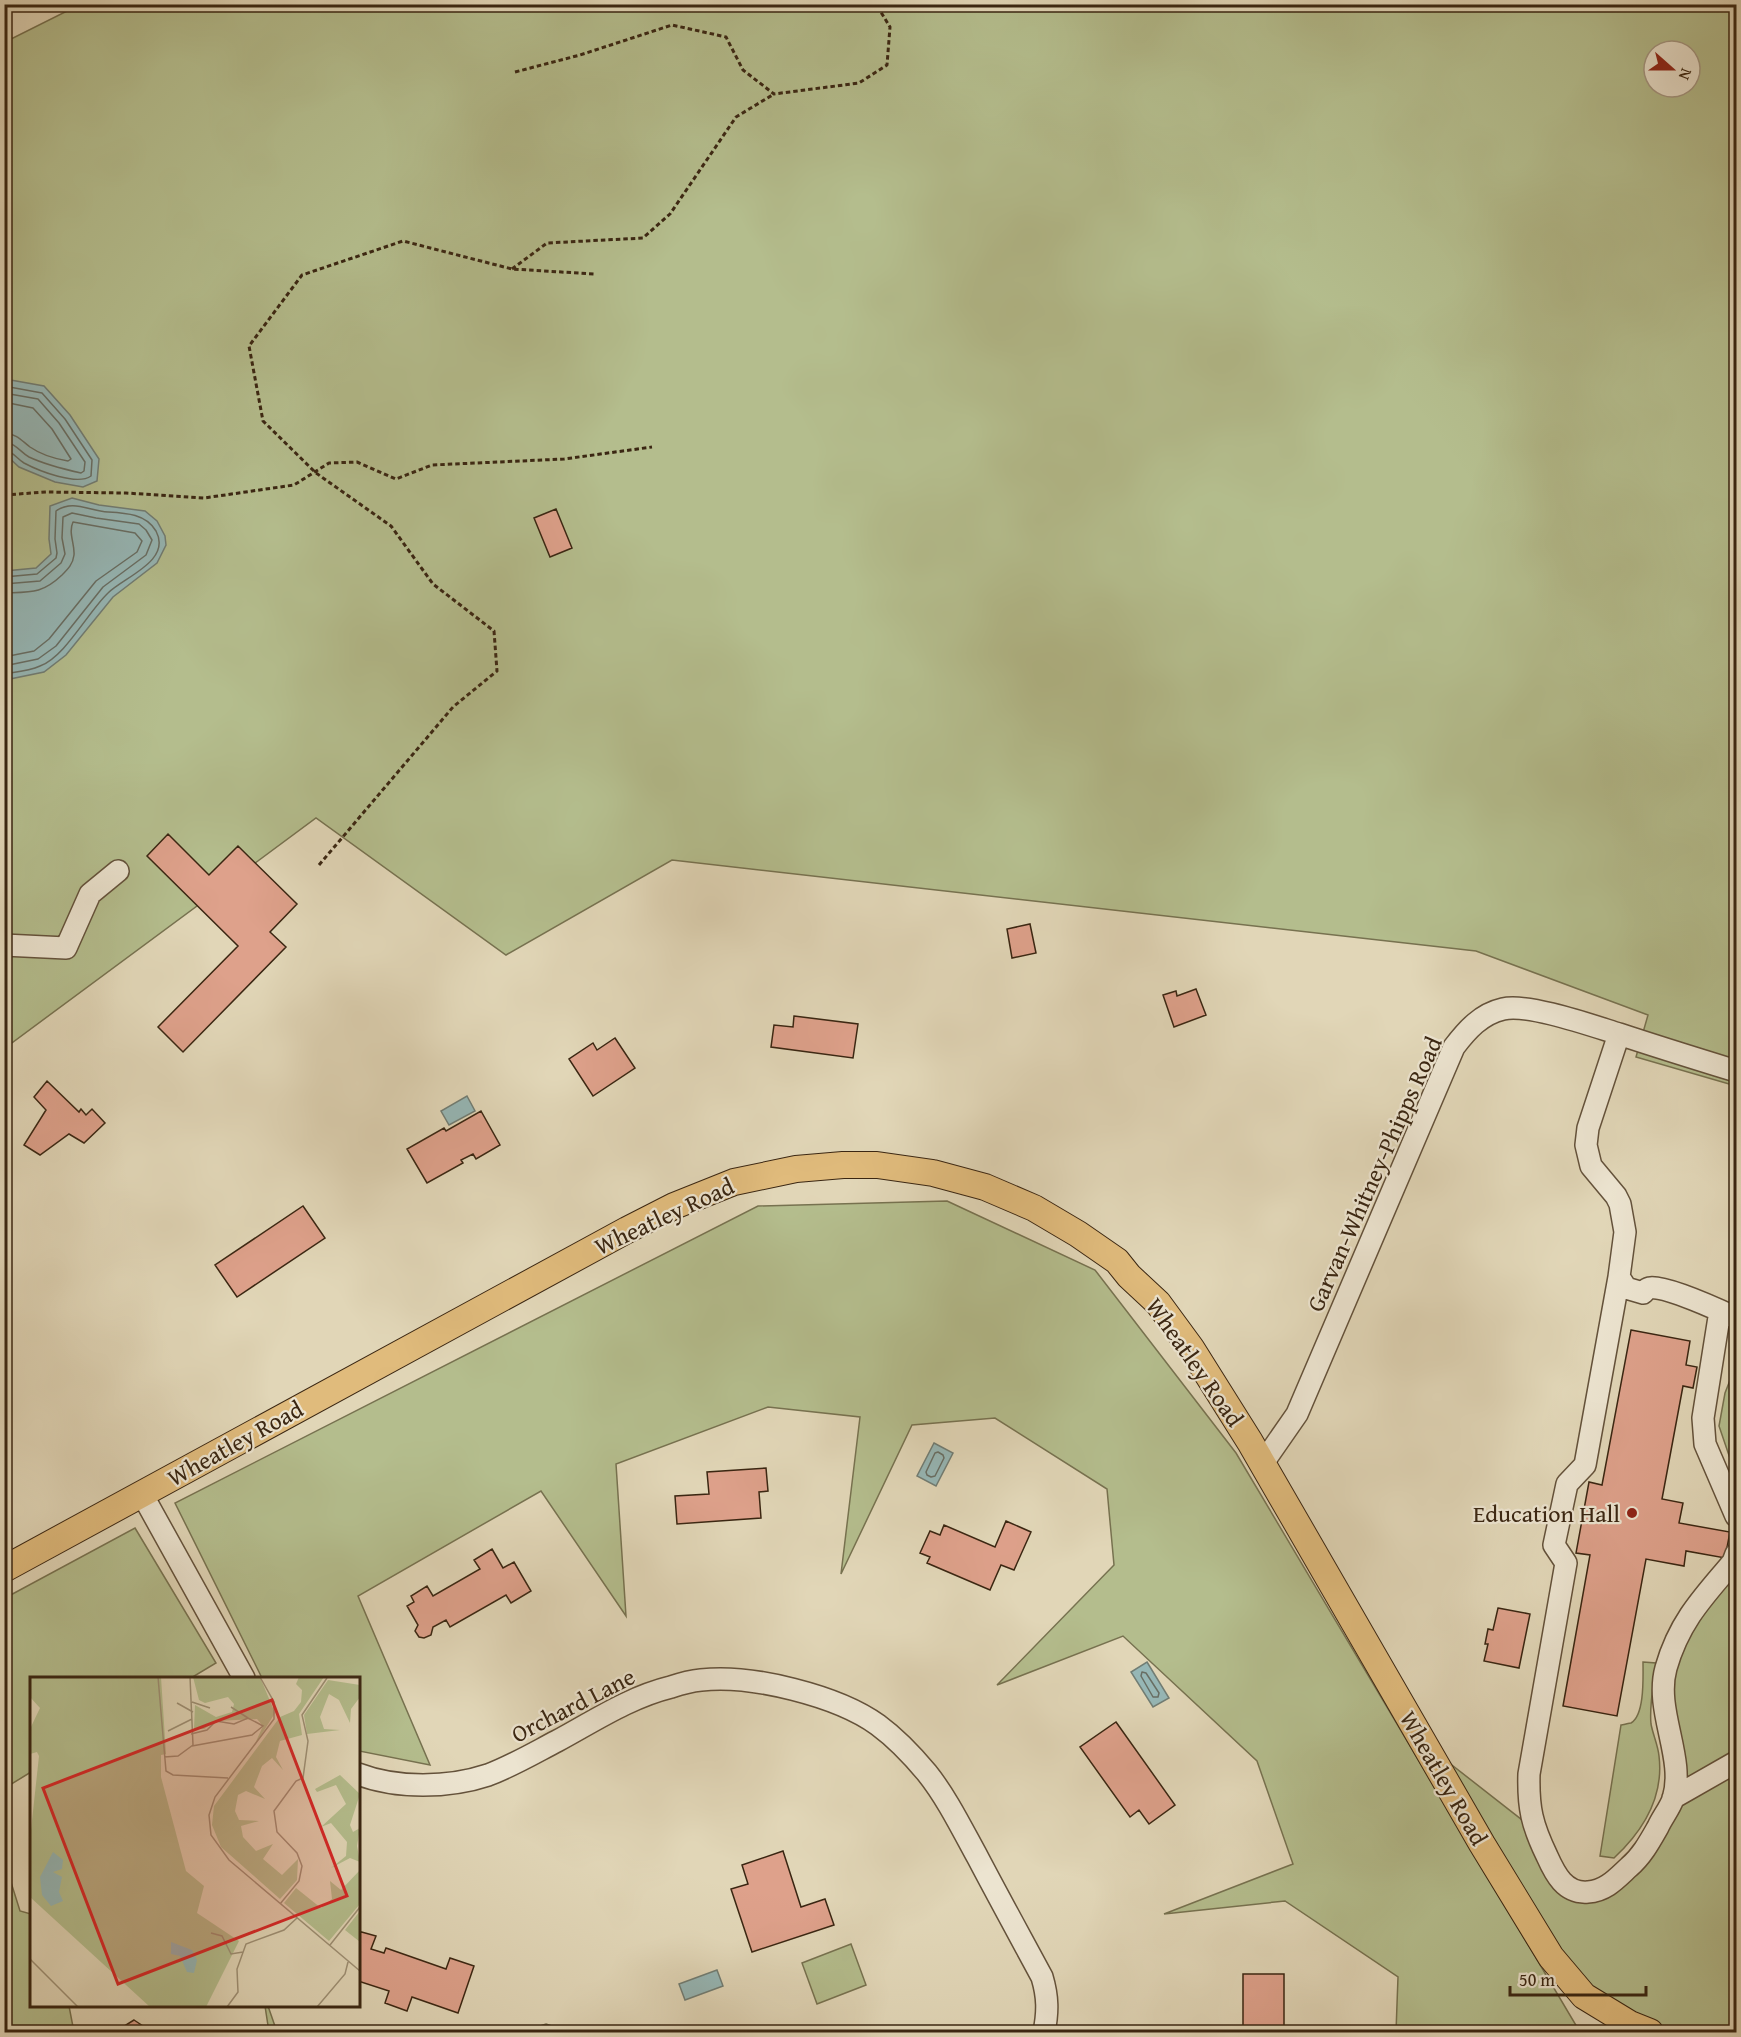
<svg xmlns="http://www.w3.org/2000/svg" width="1741" height="2037" font-family="'Gentium Book Plus',serif">
  <style>
    .green { fill: #b4bd8d; stroke: #777250; stroke-width: 1.5; fill-rule: evenodd }
    .water { fill: #96b7b6; stroke: #717d74; stroke-width: 1.5 }
    .lines { fill: none; stroke-linecap: round; stroke-linejoin: round }
    .shore { stroke: #686e64; stroke-width: 1.5 }
    .building { fill: #dea18b; stroke: #3a2612; stroke-width: 1.5 }
    .minor-casing { stroke: #64523b; stroke-width: 24 }
    .major-casing { stroke: #3a2612; stroke-width: 28 }
    .path { stroke: #3a2612; stroke-width: 3; stroke-dasharray: 4.5 3; stroke-linecap: butt }
    .minor { stroke: #ece4d0; stroke-width: 21 }
    .major { stroke: #e0bb7c; stroke-width: 26 }
    .poi-dot { fill: #8f2418; stroke: #ece4d0; stroke-width: 2 }
    .labels { text-anchor: middle; dominant-baseline: central; stroke-width: 4.5; stroke-linejoin: round; paint-order: stroke }
    .street-label { font-size: 24px; fill: #3a2612; stroke: #ece4d0 }
    .poi-label { font-size: 24px; fill: #3a2612; stroke: #ece4d0; text-anchor: end }
    .inset-road { fill: none; stroke: #9e9075; stroke-width: 1.5 }
    .view { fill: #d62828; fill-opacity: 0.15; stroke: #d62828; stroke-width: 3 }
    .inset-edge { fill: none; stroke: #3a2612; stroke-width: 3 }
  </style>
  <rect width="100%" height="100%" fill="#e1d6b7"/>
  <filter id="stains"><feTurbulence type="fractalNoise" baseFrequency=".00333" numOctaves="4"/><feColorMatrix values="0 0 0 0 .2 0 0 0 0 .09 0 0 0 0 .02 0 0 0 .5 -.17"/></filter>
  <radialGradient id="worn" r=".72"><stop offset=".6" stop-color="#630" stop-opacity="0"/><stop offset="1" stop-color="#630" stop-opacity=".3"/></radialGradient>
  <path class="green" d="M81,4l1655,1v1081l-100,-29 12,-42 -172,-64 -804,-91 -166,95 -190,-137 -311,230v-1006zM1654,51h36v36h-36z
    M947,1201l148,69 141,183 344,579h-184l2,-55 -113,-76 -121,13 129,-50 -36,-103 -134,-125 -126,49 117,-120 -7,-76 -112,-71 -83,7 -71,149 19,-157 -92,-10 -152,57 10,152 -85,-125 -183,105 72,169 -71,-14 -1,-73h-96l-87,-175 583,-297z
    M1736,1365v111l-17,-50 6,-33z
    M135,1528l81,135 -25,15h-159l-1,94 -26,16v-190z
    M1736,1554v478h-86l-66,-36 -159,-252 110,86 21,46 49,12 68,-90 -8,-127z
    M1643,1662l13,1c-2,19 -7,42 -5,61 2,11 7,21 8,32 5,41 -16,75 -45,102l-14,-2 21,-131c1,0 9,-2 10,-2 14,-8 12,-47 12,-61z
    M4,1860l16,51 11,3 1,92h37l5,26h-69z
    M851,1944l15,41 -49,19 -15,-41z
    M265,2006h3l9,26h-8z
    M546,2024l6,2 2,6h-32z"/>
  <path class="water" d="M5,379l39,7 26,29 29,44 -2,22 -14,6 -28,-5 -36,-15 -14,-13z
    M72,498l27,7 46,6 12,10 8,15 1,9 -9,18 -44,34 -47,58 -22,17 -39,8v-109l31,-3 15,-14 -2,-15 1,-33z
    M467,1096l8,15 -26,14 -8,-14z
    M934,1443l19,10 -17,33 -19,-10z
    M1147,1662l22,36 -16,9 -22,-35z
    M717,1970l6,16 -38,14 -6,-16z"/>
  <g class="lines">
    <path class="shore" d="M4,386l38,7 23,26 27,41 -1,16c-14,10 -52,-5 -67,-13 -7,-4 -11,-12 -20,-13
      M4,393l34,6 21,24 26,39 -1,9 -3,2c-18,-4 -35,-8 -52,-16 -9,-5 -13,-14 -25,-15
      M4,402l29,6 19,21 19,30 -3,2c-12,-2 -28,-7 -38,-14 -9,-7 -13,-13 -26,-14
      M4,577l33,-3 19,-16 1,-5 -2,-14 1,-28c17,-12 33,0 52,1 18,1 38,2 48,19 16,30 -32,46 -48,62 -20,19 -43,64 -68,73 -11,5 -24,6 -36,8
      M4,584l36,-3 21,-18 4,-9 -3,-16 1,-21 9,-4 24,5 43,6 7,6 6,10 -6,15 -43,32 -47,59 -18,13 -34,7
      M4,593c27,-1 38,1 58,-18 6,-6 11,-11 12,-20 1,-11 -6,-22 -1,-33l62,11 7,8 -5,11 -41,29 -47,58 -15,12 -30,6
      M938,1452l5,3 1,3 -9,18 -4,1 -4,-2 -1,-3 9,-19z
      M1142,1672l4,1 13,20 -1,4h-5l-12,-21z"/>
  </g>
  <path class="building" d="M556,509l16,39 -22,9 -16,-39z
    M168,834l41,41 29,-29 59,58 -27,28 16,15 -103,105 -25,-25 80,-81 -91,-90z
    M1030,924l6,29 -24,5 -5,-29z
    M1196,989l10,26 -32,12 -11,-32 13,-4 1,5z
    M794,1016l64,8 -5,34 -82,-11 3,-22 19,2z
    M615,1038l20,30 -42,28 -24,-37 24,-16 4,7z
    M47,1081l32,31 2,-3 5,6 6,-6 13,14 -21,20 -15,-9 -29,21 -16,-10 22,-35 -12,-13z
    M481,1111l19,34 -24,14 -3,-5 -12,6 2,3 -36,20 -20,-34 37,-21 2,3z
    M303,1206l22,32 -88,59 -22,-32z
    M1631,1330l59,11 -4,24 11,2 -4,21 -10,-2 -21,113 21,4 -4,20 51,9 -5,26 -39,-7 -2,15 -38,-7 -29,157 -54,-10 27,-151 -14,-2 13,-71 13,3z
    M766,1468l2,23 -9,1 2,26 -84,6 -2,-28 34,-2 -2,-22z
    M1006,1521l25,11 -17,38 -13,-5 -11,25 -63,-27 3,-6 -10,-4 10,-22 10,4 4,-10 51,22z
    M492,1549l11,19 11,-6 17,29 -20,12 -5,-8 -56,32 -4,-7 -13,7 -2,8 -7,3 -5,-1 -4,-6 3,-6 -11,-19 7,-4 -3,-6 16,-10 6,10 47,-27 -6,-9z
    M1498,1608l32,6 -11,54 -35,-7 4,-17h-3l3,-15 5,1z
    M1116,1722l59,83 -26,19 -10,-14 -9,7 -50,-70z
    M783,1851l18,56 24,-8 9,26 -82,27 -21,-63 17,-5 -6,-19z
    M358,1931l18,5 -5,13 13,4 2,-5 60,21 4,-11 24,8 -16,47 -46,-16 -5,14 -22,-8 4,-12 -31,-10z
    M1243,1974h41v58h-35l-6,-2z
    M134,2020l18,12h-34l3,-4z"/>
  <g class="lines">
    <defs>
      <path id="minor" d="M4,945l62,3 24,-54 28,-23
        M1619,1034l-31,94 -2,17 5,21 25,30 4,8 5,28 -6,45 7,11 17,5c3,-3 3,-4 7,-5 15,-3 71,23 86,30
        M1619,1277l-34,188 -18,19 -13,61 12,18 -37,211c-1,34 3,51 18,82 8,18 18,38 41,36 18,-1 29,-14 41,-25 13,-11 21,-26 29,-40 4,-9 12,-19 15,-28 13,-41 -19,-88 -7,-131 13,-46 37,-71 67,-106l3,-8
        M1720,1311l-17,107 2,26 31,72
        M1263,1463l34,-49 157,-367c13,-17 27,-33 49,-38 25,-6 90,17 116,25 39,13 78,25 117,37
        M142,1494l102,184
        M358,1774c39,15 91,14 130,1 24,-9 46,-22 69,-34 37,-20 73,-44 114,-54 9,-3 20,-6 30,-7 50,-6 137,16 177,45 19,14 34,30 49,48 20,25 35,56 51,85 21,40 43,80 64,119 6,20 6,35 2,55
        M1673,1798l63,-36"/>
      <path id="major" d="M4,1569l623,-339 47,-24 60,-24 62,-13 47,-4h34l56,8 52,14 49,21 44,26 39,27 12,15 29,27 33,45 59,94 232,402 69,113 33,39 46,28 20,8"/>
    </defs>
    <use href="#minor" class="minor-casing"/>
    <use href="#major" class="major-casing"/>
    <path class="path" d="M515,72l65,-17 92,-30 54,12 17,33 31,24 85,-11 28,-18 3,-38 -14,-23
      M512,269l35,-26 96,-5 27,-24 66,-97 38,-23
      M4,495l42,-3 80,1 78,5 90,-13 35,-22 28,-1 39,17 36,-14 132,-6 88,-12
      M319,865l134,-158 44,-36 -3,-40 -61,-47 -42,-58 -75,-53 -53,-52 -14,-75 53,-71 101,-34 109,28 82,5"/>
    <use href="#minor" class="minor"/>
    <use href="#major" class="major"/>
  </g>
  <circle class="poi-dot" cx="1632" cy="1513" r="6"/>
  <g class="labels">
    <g class="street-label">
      <text transform="translate(1374 1174) rotate(-66)">Garvan-Whitney-Phipps Road</text>
      <text transform="translate(664 1216) rotate(-25)">Wheatley Road</text>
      <text transform="translate(1195 1362) rotate(55)">Wheatley Road</text>
      <text transform="translate(235 1443) rotate(-29)">Wheatley Road</text>
      <text transform="translate(573 1705) rotate(-27)">Orchard Lane</text>
      <text transform="translate(1444 1778) rotate(60)">Wheatley Road</text>
    </g>
    <g class="poi-label">
      <text x="1620" y="1513">Education Hall</text>
    </g>
  </g>
  <g transform="translate(30 1677)">
    <rect width="330" height="330" fill="#e1d6b7"/>
    <path d="M0,0h131l5,77 -5,1v22l25,94 18,15 -7,27 42,28 -33,66h-56l-120,-110v-58l9,-83 -2,-4 -7,2v-25l10,-21 -10,-11zM163,0h67l15,36 -22,35 10,-22 -6,-7 -41,2 -12,8h-10l1,-24 21,12 16,-5 2,-8 -6,-7 -23,6 -6,-3zM269,0h25l-25,37 3,21 -22,6 -4,16 7,13 -11,-12 -10,8 -8,21 11,12 -19,-8 -8,4 -3,16 4,9 20,1 -18,5 2,11 13,14 17,-7 -10,15 19,16 16,-16 -1,21 -17,19 -59,-52 -9,-22 2,-19 66,-89 14,-6 7,-9 1,-12 -6,-6zM298,3l32,5v12l-9,12 -1,14 -11,-23 -10,-6 -9,23 4,12 16,1 -33,4 -3,-19zM310,98l20,19 -10,31 3,7 7,-4 -3,18 3,16 -10,-4 -19,10 15,-12 1,-14 -16,-19 -10,4 25,-23 -10,-19 -19,7 -2,-3zM330,193v34l-31,37 -45,-38 12,-15 25,20 11,-9 -2,-18 11,9zM330,234v31l-15,-12z" fill="#b4bd8d"/>
    <path d="M23,175l10,8 -1,9 -9,3 9,5 -3,15 4,9 -12,5 -9,-11 -2,-18zM141,265l21,8 5,10 -3,13 -7,-1 -7,-16 -9,-2z" fill="#96b7b6"/>
    <path class="inset-road" d="M128,0l8,94 7,4 55,3M230,0l14,25v17l-59,78 -6,18 2,20 18,25 131,111M162,25l18,6M147,26l16,9M201,30l17,11M138,54l24,-12M161,57l16,-4 9,-9 18,3 14,-6 15,8 -11,9 -60,11M134,80l14,-1 15,-11 -3,-68M250,227l19,-23 3,-15 -5,-13 -20,-21 -3,-21 22,-30 7,-3 5,-37 -6,-26 25,-37M181,256l11,3 9,18 12,-2M300,268l30,-38M0,282l48,48M197,330l11,-15 -1,-23 9,-25 38,-14 13,-12M287,330l28,-33 3,-12"/>
    <path class="view" d="M242,23l75,196 -229,88 -75,-196z"/>
    <rect width="330" height="330" class="inset-edge"/>
  </g>
  <rect width="1741" height="2037" fill="none" stroke="#e1d6b7" stroke-width="24"/>
  <rect x="6" y="6" width="1729" height="2025" fill="none" stroke="#3a2612" stroke-width="3"/>
  <rect x="12" y="12" width="1717" height="2013" fill="none" stroke="#3a2612" stroke-width="1.5"/>
  <g transform="translate(1672 69) rotate(111)"><circle r="28" fill="#ece4d0" stroke="#a59884" stroke-width="1.5"/>
  <path d="M0-4.5L10 22L0 15L-10 22Z" fill="#8f2418"/>
  <text y="-9" font-size="16" font-weight="bold" text-anchor="middle" fill="#3a2612">N</text>
  </g>
  <path d="M1510 1986v9h136v-9" fill="none" stroke="#3a2612" stroke-width="3"/>
  <text x="1519" y="1986" font-size="18" fill="#3a2612" stroke="#ece4d0" stroke-width="4.5" paint-order="stroke">50 m</text>
  <rect width="100%" height="100%" filter="url(#stains)"/>
  <rect width="100%" height="100%" fill="url(#worn)"/>
</svg>
